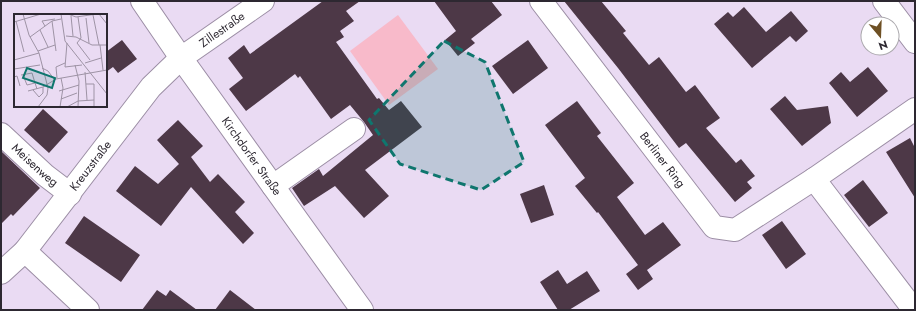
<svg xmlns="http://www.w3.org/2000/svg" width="916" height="311" font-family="Jost,sans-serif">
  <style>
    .green { fill: #f8baca }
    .building { fill: #4d3847 }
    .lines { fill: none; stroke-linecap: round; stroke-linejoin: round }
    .minor-casing { stroke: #9c8ea5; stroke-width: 24 }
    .minor { stroke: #fff; stroke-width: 22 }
    .marked { fill: #0f766e; fill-opacity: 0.2; stroke: #0f766e; stroke-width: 3; stroke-dasharray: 8 5; stroke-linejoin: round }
    .labels { text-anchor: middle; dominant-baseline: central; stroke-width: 4; stroke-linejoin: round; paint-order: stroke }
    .street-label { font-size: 12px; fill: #2d2831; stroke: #fff }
    .inset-road { fill: none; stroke: #9e93a5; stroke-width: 1 }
    .view { fill: #0f766e; fill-opacity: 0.15; stroke: #0f766e; stroke-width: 2 }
    .inset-edge { fill: none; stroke: #2d2831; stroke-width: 2 }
  </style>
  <rect width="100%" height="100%" fill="#eadbf3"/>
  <path class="green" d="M398,15l40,54 -49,36 -39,-54z"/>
  <path class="building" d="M323,1h37l-14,10 8,10 -14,10 4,6 -8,5 41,57 2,-1 10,12 12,-9 21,26 -57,43 24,26 -25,22 -29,-32 -31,20 -12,-18 27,-19 4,7 50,-41 -9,-13 -14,-17 -19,14 -31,-43 -2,2 -3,-4 -49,37 -17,-22 14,-11 -15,-20 16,-13 6,9z
    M434,1h57l11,14 -31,24 4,4 -17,13 -13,-16 11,-9z
    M564,1h37l25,30 -3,2 26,32 10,-8 27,35 9,-7 25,33 -14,10 30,35 5,-4 14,17 -8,6 5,6 -17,14 -49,-59 -7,5 -61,-80z
    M744,7l22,25 25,-21 17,20 -12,11 -6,-6 -38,32 -38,-44 14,-12 5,5z
    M122,40l15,19 -19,14 -5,-6 -7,5v-20z
    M528,40l20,28 -35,26 -21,-28z
    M868,67l20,24 -31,26 -28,-34 12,-11 9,10z
    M785,96l12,14 31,-4 3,17 -29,23 -32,-37z
    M577,101l24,32 -4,3 37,47 -17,14 28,38 18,-13 18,23 -34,25 6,9 -15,11 -12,-16 12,-9 -40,-53 -1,1 -22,-27 10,-8 -40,-53z
    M43,109l25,23 -19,21 -25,-23z
    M178,120l25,26 -12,11 19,25 8,-8 27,28 -10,10 19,21 -11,11 -52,-57 -30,39 -45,-35 19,-25 23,18 21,-20 -22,-24z
    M910,138l5,10v50l-29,-46z
    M1,151l39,37 -27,28 -2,-2 -10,10z
    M863,180l25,33 -19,14 -25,-32z
    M544,185l10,30 -23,8 -11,-29z
    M84,216l56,39 -19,27 -56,-39z
    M782,221l24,33 -20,15 -24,-34z
    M558,270l9,14 20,-13 13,20 -31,19h-11l-18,-28z
    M157,290l9,6 4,-6 27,20h-55z
    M230,290l26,20h-41z"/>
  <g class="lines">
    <defs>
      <g id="minor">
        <path id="s1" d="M142,1l39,57 181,252"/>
        <path id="s2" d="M541,1l173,226 21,3 79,-51 101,-70"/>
        <path d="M884,1l31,41"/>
        <path id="s3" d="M1,134l44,41 25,19"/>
        <path d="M814,179l100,131"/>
        <path d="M273,186l81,-57"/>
        <path d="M25,251l63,59"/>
        <path id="s4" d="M1,273l24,-22 126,-164 30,-29 82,-57"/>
      </g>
    </defs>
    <use href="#minor" class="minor-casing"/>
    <use href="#minor" class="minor"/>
  </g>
  <path class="marked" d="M444,41l41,21 39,100 -43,28 -81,-26 -31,-44z"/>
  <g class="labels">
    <g class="street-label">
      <text stroke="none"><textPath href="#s4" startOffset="331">Zillestraße</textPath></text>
      <text stroke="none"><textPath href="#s1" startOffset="190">Kirchdorfer Straße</textPath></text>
      <text stroke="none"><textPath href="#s2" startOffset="200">Berliner Ring</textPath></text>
      <text stroke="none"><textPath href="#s3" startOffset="46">Meisenweg</textPath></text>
      <text stroke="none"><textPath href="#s4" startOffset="140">Kreuzstraße</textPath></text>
    </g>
  </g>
  <g transform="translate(14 14)">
    <rect width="93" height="93" fill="#eadbf3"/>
    <path class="inset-road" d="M9,0l6,21 10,18 9,35 -1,7 -9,12M47,0l4,27 42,53M54,0l8,3 21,-3M85,0l8,10M79,1l6,30M57,2l2,20M64,3l3,21 -4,5 13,17M72,4l3,25M2,7l8,31M38,7l4,30M0,8l27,-8M31,12l-3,-5 13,-2M26,16l8,17M52,22l10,1 16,8h15M16,23l22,-16 9,-2M53,29l-2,24 17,-2M86,31l3,25M24,37l17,-6M0,46l25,-7M71,49l16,-5M61,51l4,16 -1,26M28,54l6,3 6,8M0,55l26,-4M71,58l2,28M7,61l11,-2 3,10M9,61l4,10 8,-2 2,6M0,63l3,-1 3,10M43,64l-1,-11 9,-4M72,70h8v23M19,76l6,7 4,-4v-6M14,77l15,-4 13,-8 51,-9M45,77l20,-6M47,85l16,-6M46,93l3,-19 -2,-10M53,93l11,-6 16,-1"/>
    <path class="view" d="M13,54l28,10 -3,10 -29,-10z"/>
    <rect width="93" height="93" class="inset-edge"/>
  </g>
  <rect width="916" height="311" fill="none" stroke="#2d2831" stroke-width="4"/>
  <g transform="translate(880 36) rotate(161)"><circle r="19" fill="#ffffff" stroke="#aba9ad"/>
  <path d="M0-3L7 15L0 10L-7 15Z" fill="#6e5024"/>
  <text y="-6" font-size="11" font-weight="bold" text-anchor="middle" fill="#2d2831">N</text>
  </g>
</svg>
